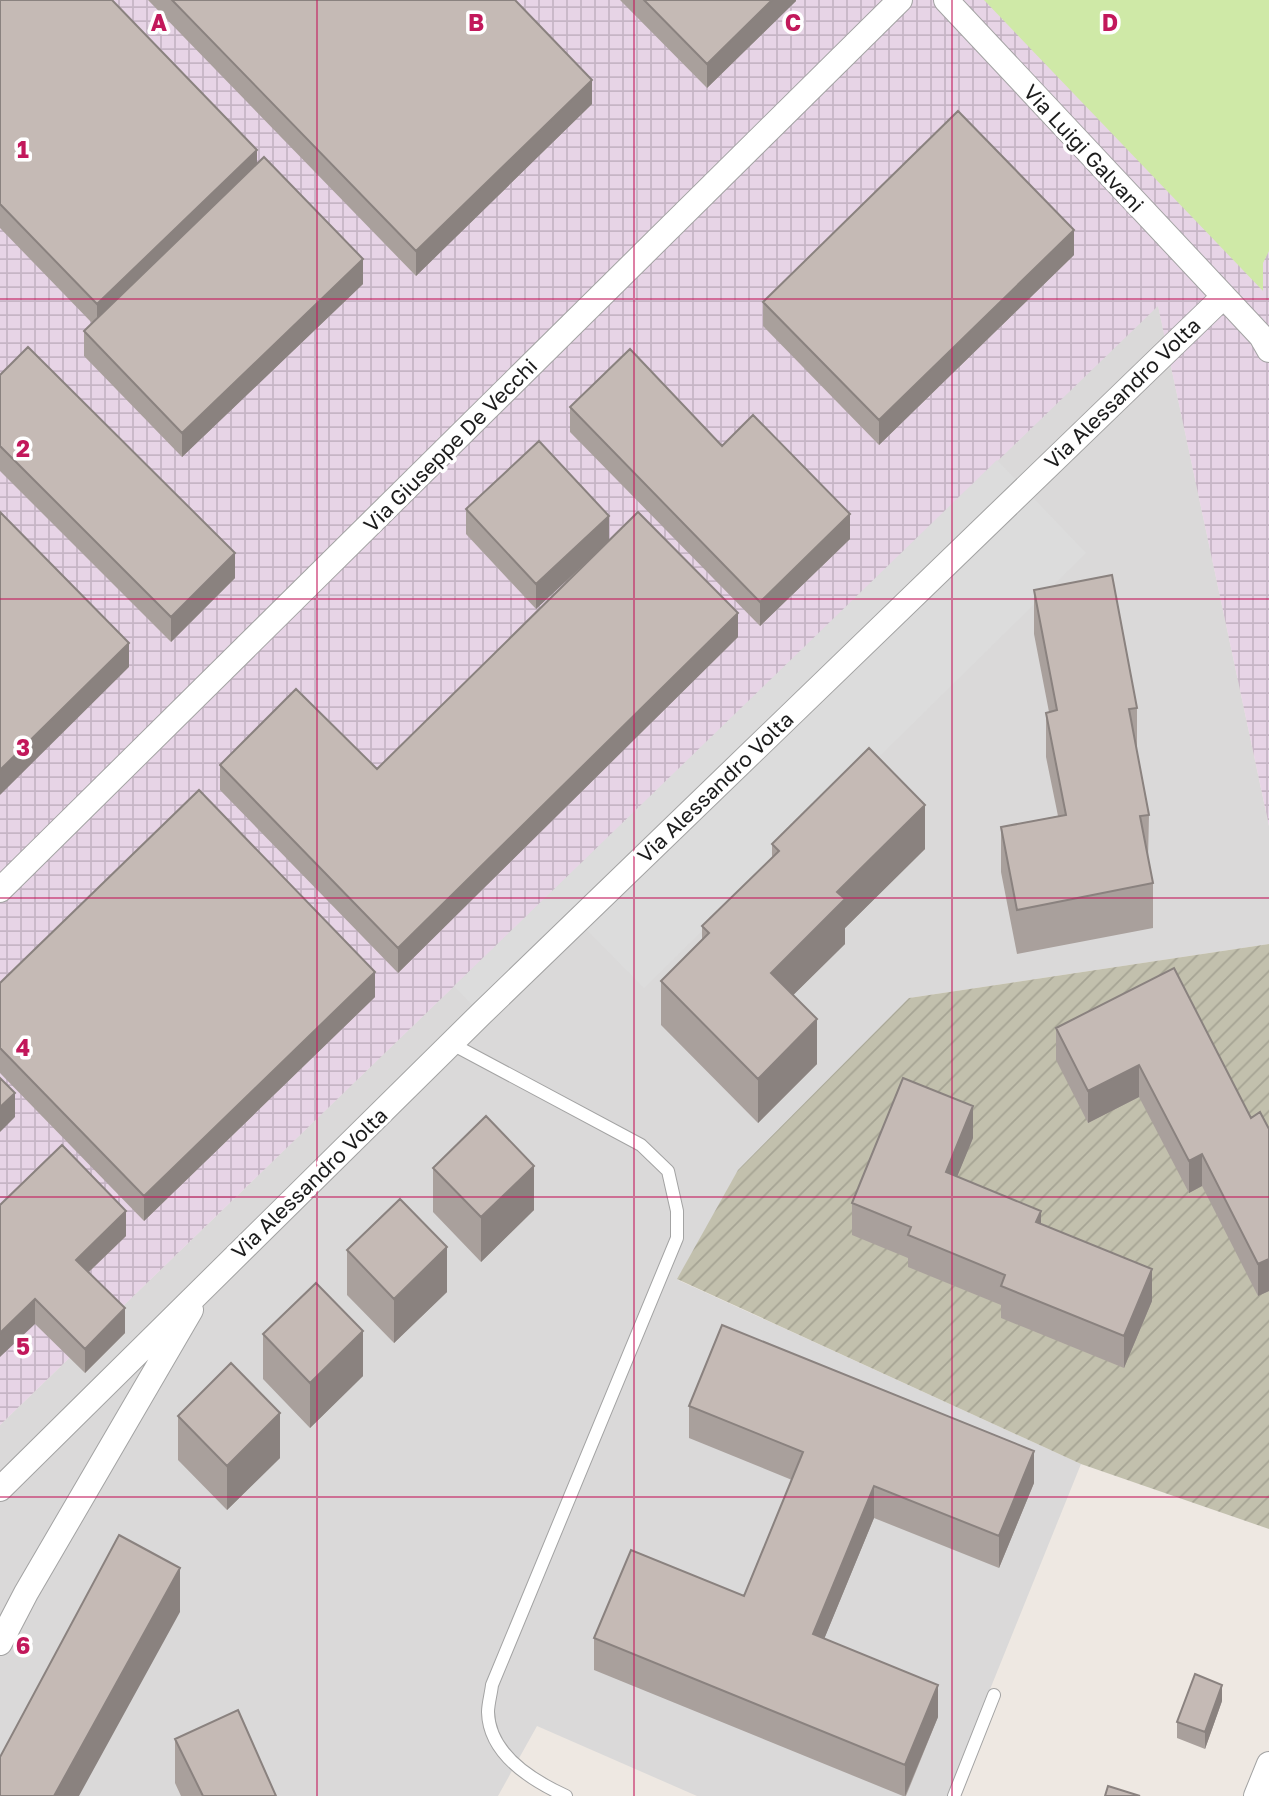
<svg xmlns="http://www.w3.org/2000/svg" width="1269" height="1796" font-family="'Golos Text',sans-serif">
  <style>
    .residential { fill: #dad9d9 }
    .industrial { fill: url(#industrial-grid) }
    .construction { fill: url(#construction-furrows) }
    .grass { fill: #cfe9a7 }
    .parking { fill: #dcdcdc }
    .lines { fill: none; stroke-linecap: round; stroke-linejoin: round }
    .service-casing { stroke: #a3a3a3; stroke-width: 14 }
    .minor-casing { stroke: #a3a3a3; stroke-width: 26 }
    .service { stroke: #fff; stroke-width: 12 }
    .minor { stroke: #fff; stroke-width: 24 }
    .wall { fill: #a9a09c }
    .shaded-wall { fill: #8a827f }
    .building { fill: #c5bab5; stroke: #8a827f; stroke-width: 2 }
    .grid { fill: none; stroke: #c2185b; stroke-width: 2; stroke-opacity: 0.55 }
    .labels { text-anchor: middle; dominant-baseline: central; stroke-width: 7; stroke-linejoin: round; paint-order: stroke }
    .street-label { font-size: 21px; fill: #1c1c1c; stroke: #fff }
    .grid-label { font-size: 23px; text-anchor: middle; font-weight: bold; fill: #c2185b; stroke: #fff; stroke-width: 7; stroke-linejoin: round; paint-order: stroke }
  </style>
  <defs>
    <pattern id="industrial-grid" width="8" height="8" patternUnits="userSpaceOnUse" patternTransform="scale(1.75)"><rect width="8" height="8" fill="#e7d4e6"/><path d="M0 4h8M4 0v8" fill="none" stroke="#c6b5c5"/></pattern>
    <pattern id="construction-furrows" width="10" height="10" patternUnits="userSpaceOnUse" patternTransform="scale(1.75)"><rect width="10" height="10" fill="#c2c0ad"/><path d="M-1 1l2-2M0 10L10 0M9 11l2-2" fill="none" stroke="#a6a494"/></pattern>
  </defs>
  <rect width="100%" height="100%" fill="#eee8e2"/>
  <path class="residential" d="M1158,305l111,521v118l-360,54 -231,282 403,184 -134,332h-250l-160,-70 -39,70h-498v-371z"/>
  <path class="industrial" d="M0,0h1269v826l-111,-520 -1158,1119z"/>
  <path class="construction" d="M1269,944v585l-188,-65 -404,-185 61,-109 171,-172z"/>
  <path class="grass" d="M984,0h285v251l-6,12v28z"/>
  <path class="parking" d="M997,460l89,93 -442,435 -66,-67 -97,93 -27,-28z"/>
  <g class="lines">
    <defs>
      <path id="service" d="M452,1044l189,101 27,26 9,40v27l-185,447c-1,9 -4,19 -4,27 1,42 45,69 78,84
        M954,1796l40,-101"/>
      <path id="minor" d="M946,0l315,336 8,14
        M0,890l900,-890
        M0,1489l481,-475 742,-717
        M0,1643l26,-50 165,-283
        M1256,1796l13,-32"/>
    </defs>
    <use href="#service" class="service-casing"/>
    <use href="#minor" class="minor-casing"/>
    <use href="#service" class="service"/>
    <use href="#minor" class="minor"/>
  </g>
  <path class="wall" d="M0,0l257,164 106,120 -181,173 -98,-101v-25l8,-8 -92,-95z
    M148,0h367l77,104 -176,172z
    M620,0h176v1l-89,87z
    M1074,255l-195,190 -116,-119v-24z
    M0,375l235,203 -64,64 -171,-171z
    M570,407l152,39 128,93 -90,87 -190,-194z
    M466,509l143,31 129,97 -340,336 -178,-183v-25l157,4 227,-223 -68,63 -70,-75z
    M1034,590l103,118v44l12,63 -1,44 5,24v45l-136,26 -16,-82v-45l57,-11 -12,-59v-44l3,-1 -15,-78z
    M772,844l153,5 -80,79v16l-52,51 24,69 -59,59 -97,-98v-44l41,-42v-13l70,-69z
    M1174,968l77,150 18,11v162l-11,5 -56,-110 -13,7 -50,-96 -51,26 -32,-63v-32z
    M0,983l375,14 -231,224 -144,-148z
    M973,1138l-16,38 84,48 111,77 -28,67 -123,-50v-13l-93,-38v-9l-56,-23v-32z
    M433,1168l101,42 -53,52 -48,-50z
    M0,1205l126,31 -37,36 36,61 -40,40 -50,-49z
    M347,1250l100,42 -53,51 -47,-48z
    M263,1334l100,42 -53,52 -47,-49z
    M689,1406l345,77 -35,85 -125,-50 -50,121 114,78 -32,79h-3l-309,-126v-32l150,-42 48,-116 -103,-42z
    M178,1416l102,42 -53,52 -49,-50z
    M1222,1701l-17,48 -28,-11v-16z
    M175,1739l101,57h-95l-6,-13z"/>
  <path class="shaded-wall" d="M772,0h24v1l-89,87v-24z
    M592,80v24l-176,172v-25z
    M257,150v24l-160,155v-25z
    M1074,230v25l-195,190v-25z
    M363,259v25l-181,173v-24z
    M850,514v25l-90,87v-24z
    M609,516v25l-73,68v-25z
    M235,553v25l-64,64v-25z
    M738,613v24l-340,336v-25z
    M129,643v24l-129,128v-25z
    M925,805v44l-80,79v16l-74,73v-44l66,-81z
    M375,972v25l-231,224v-25z
    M817,1019v45l-59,59v-44z
    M1139,1065v32l-51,26v-32z
    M15,1093v24l-15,15v-25z
    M973,1106v32l-27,66v-32z
    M1202,1154v32l-13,7v-32z
    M534,1166v44l-53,52v-45z
    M126,1211v25l-50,48v-24z
    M1041,1211v31l-5,-20z
    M447,1247v45l-53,51v-44z
    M1269,1259v32l-11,5v-32z
    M1152,1269v32l-28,67v-32z
    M35,1299v25l-35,33v-24z
    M125,1308v25l-40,40v-24z
    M363,1331v45l-53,52v-45z
    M280,1413v45l-53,52v-44z
    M1034,1451v32l-35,85v-32z
    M874,1486v32l-61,148v-32z
    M180,1568v44l-101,184h-25z
    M938,1685v32l-33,79v-31z
    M1222,1685v16l-17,48v-17z"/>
  <path class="building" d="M0,0h112l145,150 -160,154 -97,-100z
    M172,0h343l77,80 -176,171z
    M644,0h128l-65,64z
    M958,111l116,119 -195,190 -116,-118z
    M264,157l99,102 -181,174 -98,-102z
    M28,347l207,206 -64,64 -171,-171v-71z
    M630,349l92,97 31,-31 97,99 -90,88 -190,-195z
    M539,441l70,75 -73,68 -70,-75z
    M0,512l129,131 -129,127z
    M638,512l100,101 -340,335 -178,-183 76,-76 81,80z
    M1112,575l25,133 -8,1 20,106 -9,1 13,67 -136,27 -16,-83 65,-12 -20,-102 11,-3 -23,-120z
    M869,748l56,57 -88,87 8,7 -74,74 46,46 -59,60 -97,-98 48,-48 -7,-7 77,-75 -7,-7z
    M199,790l176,182 -231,224 -144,-148v-65z
    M1174,968l77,150 9,-6 9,17v130l-11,5 -56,-110 -13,7 -50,-96 -51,26 -32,-63z
    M0,1078l15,15 -15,14z
    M903,1078l70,28 -27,66 95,39 -5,11 116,47 -28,67 -123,-50 4,-11 -97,-40 3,-8 -59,-24z
    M486,1116l48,50 -53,51 -48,-49z
    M62,1145l64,66 -50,49 49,48 -40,41 -50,-50 -35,34v-128z
    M400,1199l47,48 -53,52 -47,-49z
    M316,1283l47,48 -53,52 -47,-49z
    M722,1325l312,126 -35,85 -125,-50 -61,148 125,51 -33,80 -311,-127 37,-88 113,46 59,-144 -114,-46z
    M231,1363l49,50 -53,53 -49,-50z
    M119,1535l61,33 -126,228h-54v-39z
    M1195,1674l27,11 -17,47 -28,-10z
    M238,1710l38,86h-73l-28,-57z
    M1108,1786l32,10h-35z"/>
  <path class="grid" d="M317,0v1796M634,0v1796M952,0v1796M0,299h1269M0,599h1269M0,898h1269M0,1197h1269M0,1497h1269"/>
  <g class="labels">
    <g class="street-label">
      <text transform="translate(1084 148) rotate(47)">Via Luigi Galvani</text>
      <text transform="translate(1122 393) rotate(-44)">Via Alessandro Volta</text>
      <text transform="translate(450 445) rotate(-45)">Via Giuseppe De Vecchi</text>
      <text transform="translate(715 787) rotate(-44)">Via Alessandro Volta</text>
      <text transform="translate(309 1183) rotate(-44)">Via Alessandro Volta</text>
    </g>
  </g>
  <g class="grid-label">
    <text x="159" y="31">A</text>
    <text x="476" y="31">B</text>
    <text x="793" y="31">C</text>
    <text x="1110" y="31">D</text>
    <text x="23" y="158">1</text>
    <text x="23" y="457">2</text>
    <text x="23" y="756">3</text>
    <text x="23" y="1056">4</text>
    <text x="23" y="1355">5</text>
    <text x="23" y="1654">6</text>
  </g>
</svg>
